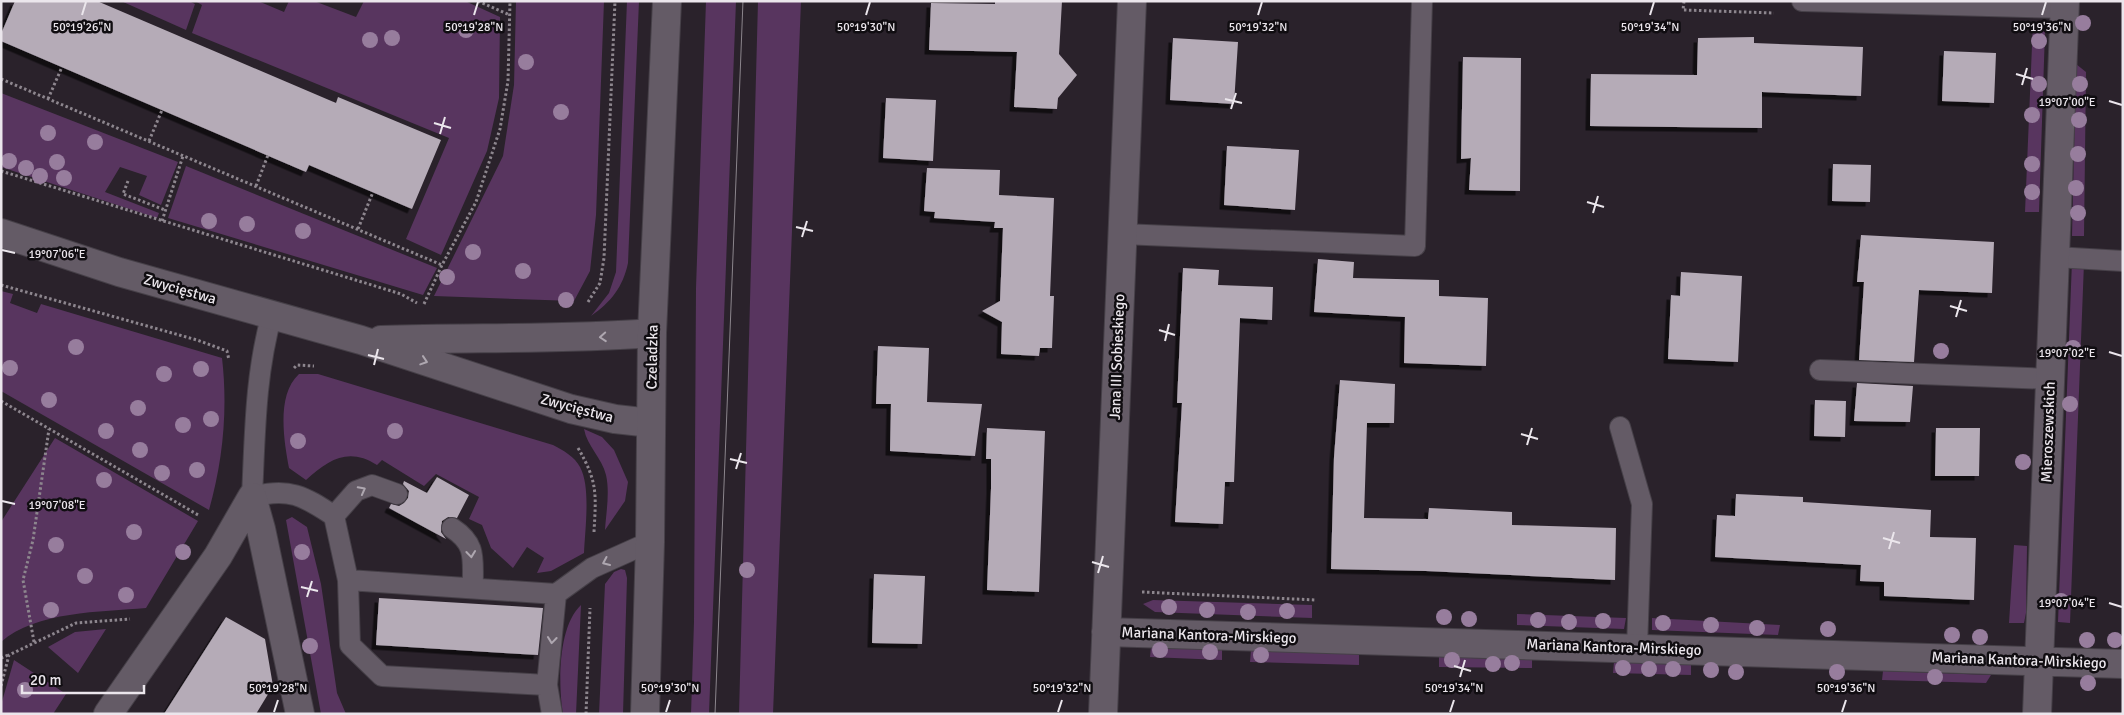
<svg xmlns="http://www.w3.org/2000/svg" width="2124" height="715" font-family="Signika,sans-serif">
  <style>
    .green { fill: #58355f }
    .building { fill: #b5abb7; filter: url(#shadow) }
    .lines { fill: none; stroke-linecap: round; stroke-linejoin: round }
    .service-casing { stroke: #464048; stroke-width: 22 }
    .minor-casing { stroke: #464048; stroke-width: 30 }
    .secondary-casing { stroke: #464048; stroke-width: 30 }
    .path { stroke: #8d868e; stroke-width: 3; stroke-dasharray: 2.5 2.5; stroke-linecap: butt }
    .service { stroke: #645b66; stroke-width: 20 }
    .minor { stroke: #645b66; stroke-width: 28 }
    .secondary { stroke: #645b66; stroke-width: 28 }
    .tram { stroke: #8b858c; stroke-width: 1 }
    .tree { fill: #977d9d }
    .oneway { stroke: #aea7b0 }
    .ticks { fill: none; stroke: #ebe6ec; stroke-width: 2 }
    .labels { text-anchor: middle; dominant-baseline: central; stroke-width: 5; stroke-linejoin: round; paint-order: stroke }
    .street-label { font-size: 15px; fill: #ebe6ec; stroke: #100d11 }
    .ticks-label { font-size: 12px; text-anchor: middle; fill: #ebe6ec; stroke: #100d11; stroke-width: 5; stroke-linejoin: round; paint-order: stroke }
  </style>
  <defs>
    <filter id="shadow"><feDropShadow dx="-4.5" dy="4.5" stdDeviation="0" flood-color="#0009"/></filter>
  </defs>
  <rect width="100%" height="100%" fill="#2a222b"/>
  <path class="green" d="M121,1h68l6,3 -9,26z
    M195,1h63l26,11 5,-11h25l42,16 8,-16h101l35,16 -1,81 -12,53 -46,104 -35,-16 43,-101 -257,-105 10,-28z
    M516,1h88l-8,214 -6,56 -16,30 -140,-5 69,-140 11,-71z
    M627,1h12l-11,262c-5,24 -17,39 -37,53l18,-23 7,-21z
    M706,1h30l-27,713h-18l3,-92 2,-334z
    M758,1h43l-28,713h-34z
    M2033,22l12,9 -6,181h-14z
    M2076,64l10,8 -2,164h-12z
    M1,93l177,69 -17,43 -22,-10 8,-19 -27,-9 -15,25 54,21 -2,5 -156,-51z
    M186,166l251,102 -14,27 -255,-77z
    M2072,261l12,2 -14,360 -12,-1z
    M1,291l12,3 -3,9 27,10 4,-9 181,54c6,51 1,103 -13,152l-208,-119z
    M299,374h19l235,71c10,5 22,12 27,22 11,20 5,62 4,86l-33,18 -14,2 7,-15 -17,-11 -14,21 -22,-20 -9,-23 -13,-6 10,-22 -43,-23 -12,12 -42,-26 -5,5c-28,-18 -48,-6 -71,15l-17,-12c-5,-27 -13,-73 10,-94z
    M584,429l18,8 12,13 14,32 -3,19 -20,29c1,-17 5,-37 1,-55 -4,-17 -19,-29 -22,-46z
    M55,438l143,83 -52,87c-45,4 -110,3 -145,34v-120z
    M292,517l15,10 14,57 16,109 9,21h-25l-35,-194z
    M2014,545l13,1 -1,67 -2,10h-15z
    M621,569l4,1 2,8 -4,136h-24l6,-130 9,-12z
    M1153,600l159,5v13l-157,-6 -12,-8z
    M581,605l-5,109h-13c-5,-30 -5,-88 18,-109z
    M1517,614l109,4 -2,11 -107,-4z
    M1652,618l128,7 -2,10 -126,-5z
    M106,629l-28,44 -30,-26 27,-15z
    M1151,647l71,2v11l-72,-3z
    M1251,650l108,3v12l-109,-3z
    M1439,657l93,3v8l-93,-1z
    M14,660l52,34 -13,20h-52v-9z
    M1614,662l77,3v10l-78,-2z
    M1883,671l108,4 -5,8 -104,-3z"/>
  <path class="building" d="M15,1h82l239,102 2,-6 103,43 -29,69 -103,-44 -3,7 -305,-131v-7z
    M995,1h67l-3,53 18,21 -19,23 -1,11 -43,-2 3,-55 -88,-2 2,-47 64,1z
    M1754,37v6l109,4 -2,49 -99,-4v36l-172,-2 1,-52 106,1 1,-37z
    M1173,38l65,4 -4,62 -64,-4z
    M1944,51l52,2 -2,50 -52,-2z
    M1463,57l58,1 -1,133 -51,-1 2,-32 -10,1z
    M886,98l50,2 -3,61 -50,-3z
    M1227,146l72,4 -4,60 -71,-5z
    M1833,164l38,1 -1,37 -38,-1z
    M927,168l73,2 -1,25 55,3 -4,98h4l-2,52h-12l-1,8 -38,-2 1,-32 -20,-11 18,-10 3,-73h-9l1,-6 -61,-4 1,-6 -11,-1z
    M1861,235l133,7 -2,51 -73,-3 -5,72 -55,-2 5,-78h-7z
    M1318,259l36,3 -1,16 86,2v16l49,2 -2,68 -82,-3 1,-46 -91,-5z
    M1183,268l36,2 -1,15 55,2 -1,33 -32,-2 -6,164h-9l-2,42 -48,-2 7,-119h-5z
    M1681,272l61,4 -4,86 -70,-3 3,-64 9,1z
    M878,346l51,2 -2,54 55,2 -7,52 -85,-5 1,-47h-15z
    M1340,380l55,4 -1,39h-27l-3,95 64,1 1,-11 83,4v13l104,3 -1,52 -189,-9 -95,-2 3,-112z
    M1857,383l56,3 -3,36 -56,-1z
    M1815,400l31,1 -1,36 -31,-1z
    M987,428l58,3 -6,161 -52,-2 4,-101v-30h-5z
    M1936,428h44l-1,48h-44z
    M437,477l32,18 -12,23 -9,-1 -6,4 -1,11 5,7 -57,-31 2,-4 8,2 5,-3 4,-5 1,-7 -6,-7 1,-3 23,12z
    M1736,494l67,3v5l128,8 -1,27 46,1 -2,62 -90,-4v-14l-24,-1 1,-16 -146,-8 2,-42 18,1z
    M874,574l51,2 -3,68 -50,-1z
    M379,598l164,10 -5,47 -162,-10z
    M226,617l39,22 8,47 -17,28h-92z"/>
  <g class="lines">
    <defs>
      <path id="service" d="M1802,1l263,7
        M1122,234l293,12 7,-245
        M2055,257l68,4
        M272,314c-17,60 -17,121 -20,183 37,-10 52,-1 82,19l14,64 2,65 32,31 165,9
        M1820,370l230,9
        M1620,427l22,77 -5,144
        M334,516l22,-25 16,-6 25,9
        M452,528c26,17 20,32 21,60
        M348,580l208,14 36,-26 58,-26
        M552,714l-5,-29 9,-91"/>
      <path id="minor" d="M1,233l118,39 242,68 210,69 44,10 36,4
        M381,340c91,-3 181,0 271,-7
        M252,497l9,32 39,185
        M1106,632l1017,32
        M108,714l110,-158 34,-59
        M1103,714l29,-713
        M2037,714l28,-713"/>
      <path id="secondary" d="M645,714l5,-172 2,-209 15,-332"/>
    </defs>
    <use href="#service" class="service-casing"/>
    <use href="#minor" class="minor-casing"/>
    <use href="#secondary" class="secondary-casing"/>
    <path class="path" d="M478,1l32,14
      M1684,1l-1,9 91,3
      M1,79l441,186
      M48,99l14,-32
      M149,141l13,-31
      M1,171l400,123 16,9
      M128,181l-5,13 42,16
      M256,186l12,-31
      M162,221l21,-65
      M358,229l15,-37
      M1,285l196,55 30,11 2,9
      M588,302l12,-19 4,-25 11,-257
      M424,304l18,-39 34,-63 24,-73 8,-48 2,-80
      M294,368l3,-3 17,1
      M1,401l199,115
      M578,448c20,34 18,46 16,84
      M1142,592l174,8
      M34,642l-11,-62 10,-40 16,-111
      M1,658l7,-3
      M1,686l8,-31 67,-32 54,-4
      M586,714l4,-106"/>
    <use href="#service" class="service"/>
    <use href="#minor" class="minor"/>
    <use href="#secondary" class="secondary"/>
    <path class="tram" d="M715,714l28,-713"/>
  </g>
  <g class="tree">
    <circle cx="2083" cy="23" r="8"/>
    <circle cx="466" cy="30" r="8"/>
    <circle cx="392" cy="38" r="8"/>
    <circle cx="370" cy="40" r="8"/>
    <circle cx="2039" cy="41" r="8"/>
    <circle cx="526" cy="62" r="8"/>
    <circle cx="2039" cy="84" r="8"/>
    <circle cx="2080" cy="84" r="8"/>
    <circle cx="561" cy="112" r="8"/>
    <circle cx="2032" cy="115" r="8"/>
    <circle cx="2079" cy="120" r="8"/>
    <circle cx="48" cy="133" r="8"/>
    <circle cx="95" cy="142" r="8"/>
    <circle cx="2078" cy="154" r="8"/>
    <circle cx="9" cy="161" r="8"/>
    <circle cx="57" cy="162" r="8"/>
    <circle cx="2032" cy="164" r="8"/>
    <circle cx="26" cy="168" r="8"/>
    <circle cx="40" cy="176" r="8"/>
    <circle cx="64" cy="178" r="8"/>
    <circle cx="2076" cy="188" r="8"/>
    <circle cx="2032" cy="192" r="8"/>
    <circle cx="2078" cy="213" r="8"/>
    <circle cx="209" cy="221" r="8"/>
    <circle cx="247" cy="224" r="8"/>
    <circle cx="303" cy="231" r="8"/>
    <circle cx="473" cy="252" r="8"/>
    <circle cx="523" cy="271" r="8"/>
    <circle cx="447" cy="277" r="8"/>
    <circle cx="566" cy="300" r="8"/>
    <circle cx="76" cy="347" r="8"/>
    <circle cx="2073" cy="348" r="8"/>
    <circle cx="1941" cy="351" r="8"/>
    <circle cx="10" cy="368" r="8"/>
    <circle cx="201" cy="369" r="8"/>
    <circle cx="164" cy="374" r="8"/>
    <circle cx="49" cy="400" r="8"/>
    <circle cx="2070" cy="404" r="8"/>
    <circle cx="138" cy="408" r="8"/>
    <circle cx="211" cy="419" r="8"/>
    <circle cx="183" cy="425" r="8"/>
    <circle cx="106" cy="431" r="8"/>
    <circle cx="395" cy="431" r="8"/>
    <circle cx="298" cy="441" r="8"/>
    <circle cx="140" cy="450" r="8"/>
    <circle cx="2023" cy="462" r="8"/>
    <circle cx="197" cy="470" r="8"/>
    <circle cx="162" cy="473" r="8"/>
    <circle cx="104" cy="480" r="8"/>
    <circle cx="134" cy="532" r="8"/>
    <circle cx="56" cy="545" r="8"/>
    <circle cx="183" cy="552" r="8"/>
    <circle cx="302" cy="552" r="8"/>
    <circle cx="747" cy="570" r="8"/>
    <circle cx="85" cy="576" r="8"/>
    <circle cx="126" cy="595" r="8"/>
    <circle cx="2061" cy="601" r="8"/>
    <circle cx="1169" cy="607" r="8"/>
    <circle cx="51" cy="610" r="8"/>
    <circle cx="1207" cy="610" r="8"/>
    <circle cx="1287" cy="611" r="8"/>
    <circle cx="1248" cy="612" r="8"/>
    <circle cx="1444" cy="617" r="8"/>
    <circle cx="1469" cy="619" r="8"/>
    <circle cx="1538" cy="620" r="8"/>
    <circle cx="1603" cy="621" r="8"/>
    <circle cx="1569" cy="622" r="8"/>
    <circle cx="1663" cy="623" r="8"/>
    <circle cx="1711" cy="625" r="8"/>
    <circle cx="1757" cy="628" r="8"/>
    <circle cx="1828" cy="629" r="8"/>
    <circle cx="1952" cy="635" r="8"/>
    <circle cx="1980" cy="637" r="8"/>
    <circle cx="2087" cy="640" r="8"/>
    <circle cx="2115" cy="640" r="8"/>
    <circle cx="310" cy="646" r="8"/>
    <circle cx="1160" cy="650" r="8"/>
    <circle cx="1210" cy="652" r="8"/>
    <circle cx="1261" cy="655" r="8"/>
    <circle cx="1452" cy="660" r="8"/>
    <circle cx="1512" cy="663" r="8"/>
    <circle cx="1493" cy="664" r="8"/>
    <circle cx="1623" cy="668" r="8"/>
    <circle cx="1649" cy="669" r="8"/>
    <circle cx="1673" cy="669" r="8"/>
    <circle cx="1711" cy="670" r="8"/>
    <circle cx="1736" cy="672" r="8"/>
    <circle cx="1837" cy="672" r="8"/>
    <circle cx="1935" cy="677" r="8"/>
    <circle cx="2088" cy="683" r="8"/>
    <circle cx="25" cy="690" r="8"/>
  </g>
  <defs><path id="oneway-chevron" d="M-2-3.5L2.5 0L-2 3.5" fill="none" stroke-width="1.6" stroke-linecap="round" stroke-linejoin="round" transform="scale(1.25)"/></defs>
  <g class="oneway">
    <use href="#oneway-chevron" transform="translate(603 337) rotate(176)"/>
    <use href="#oneway-chevron" transform="translate(424 361) rotate(18)"/>
    <use href="#oneway-chevron" transform="translate(362 490) rotate(-28)"/>
    <use href="#oneway-chevron" transform="translate(471 554) rotate(84)"/>
    <use href="#oneway-chevron" transform="translate(606 562) rotate(156)"/>
    <use href="#oneway-chevron" transform="translate(552 640) rotate(96)"/>
  </g>
  <path class="ticks" d="M82,15l4,-13M474,15l4,-13M866,15l4,-13M1258,15l4,-13M1650,15l4,-13M2042,15l4,-13M2016,74l17,5M2022,85l5,-17M1225,99l17,4M2109,101l13,4M1231,109l5,-16M434,123l17,5M440,134l5,-17M1587,202l17,5M1593,213l5,-17M796,227l17,4M802,237l5,-16M2,250l13,3M1950,306l17,5M1956,317l5,-17M1159,330l16,5M1165,341l4,-17M2109,352l13,4M368,355l16,4M374,365l4,-16M1521,434l17,5M1527,445l5,-17M730,459l17,4M736,469l5,-16M2,501l13,3M1883,538l17,5M1889,549l5,-17M1092,562l17,5M1098,573l5,-17M301,587l17,4M307,597l5,-16M2109,603l13,4M1454,666l17,5M1460,677l5,-17M274,712l4,-12M666,712l4,-12M1058,712l4,-12M1450,712l4,-12M1842,712l4,-12"/>
  <g class="labels">
    <g class="street-label">
      <text transform="translate(180 289) rotate(16)">Zwycięstwa</text>
      <text transform="translate(652 357) rotate(-89)">Czeladzka</text>
      <text transform="translate(1117 357) rotate(-88)">Jana III Sobieskiego</text>
      <text transform="translate(577 408) rotate(15)">Zwycięstwa</text>
      <text transform="translate(2048 432) rotate(-88)">Mieroszewskich</text>
      <text transform="translate(1209 635) rotate(2)">Mariana Kantora-Mirskiego</text>
      <text transform="translate(1614 647) rotate(2)">Mariana Kantora-Mirskiego</text>
      <text transform="translate(2019 660) rotate(2)">Mariana Kantora-Mirskiego</text>
    </g>
  </g>
  <g class="ticks-label">
    <text x="82" y="31">50°19'26"N</text>
    <text x="474" y="31">50°19'28"N</text>
    <text x="866" y="31">50°19'30"N</text>
    <text x="1258" y="31">50°19'32"N</text>
    <text x="1650" y="31">50°19'34"N</text>
    <text x="2042" y="31">50°19'36"N</text>
    <text x="2067" y="106">19°07'00"E</text>
    <text x="57" y="258">19°07'06"E</text>
    <text x="2067" y="357">19°07'02"E</text>
    <text x="57" y="509">19°07'08"E</text>
    <text x="2067" y="607">19°07'04"E</text>
    <text x="278" y="692">50°19'28"N</text>
    <text x="670" y="692">50°19'30"N</text>
    <text x="1062" y="692">50°19'32"N</text>
    <text x="1454" y="692">50°19'34"N</text>
    <text x="1846" y="692">50°19'36"N</text>
  </g>
  <rect width="2124" height="715" fill="none" stroke="#ebe6ec" stroke-width="5"/>
  <path d="M22 685v8h122v-8" fill="none" stroke="#ebe6ec" stroke-width="2.5"/>
  <text x="30" y="685" font-size="15" fill="#ebe6ec" stroke="#100d11" stroke-width="4" paint-order="stroke">20 m</text>
</svg>
